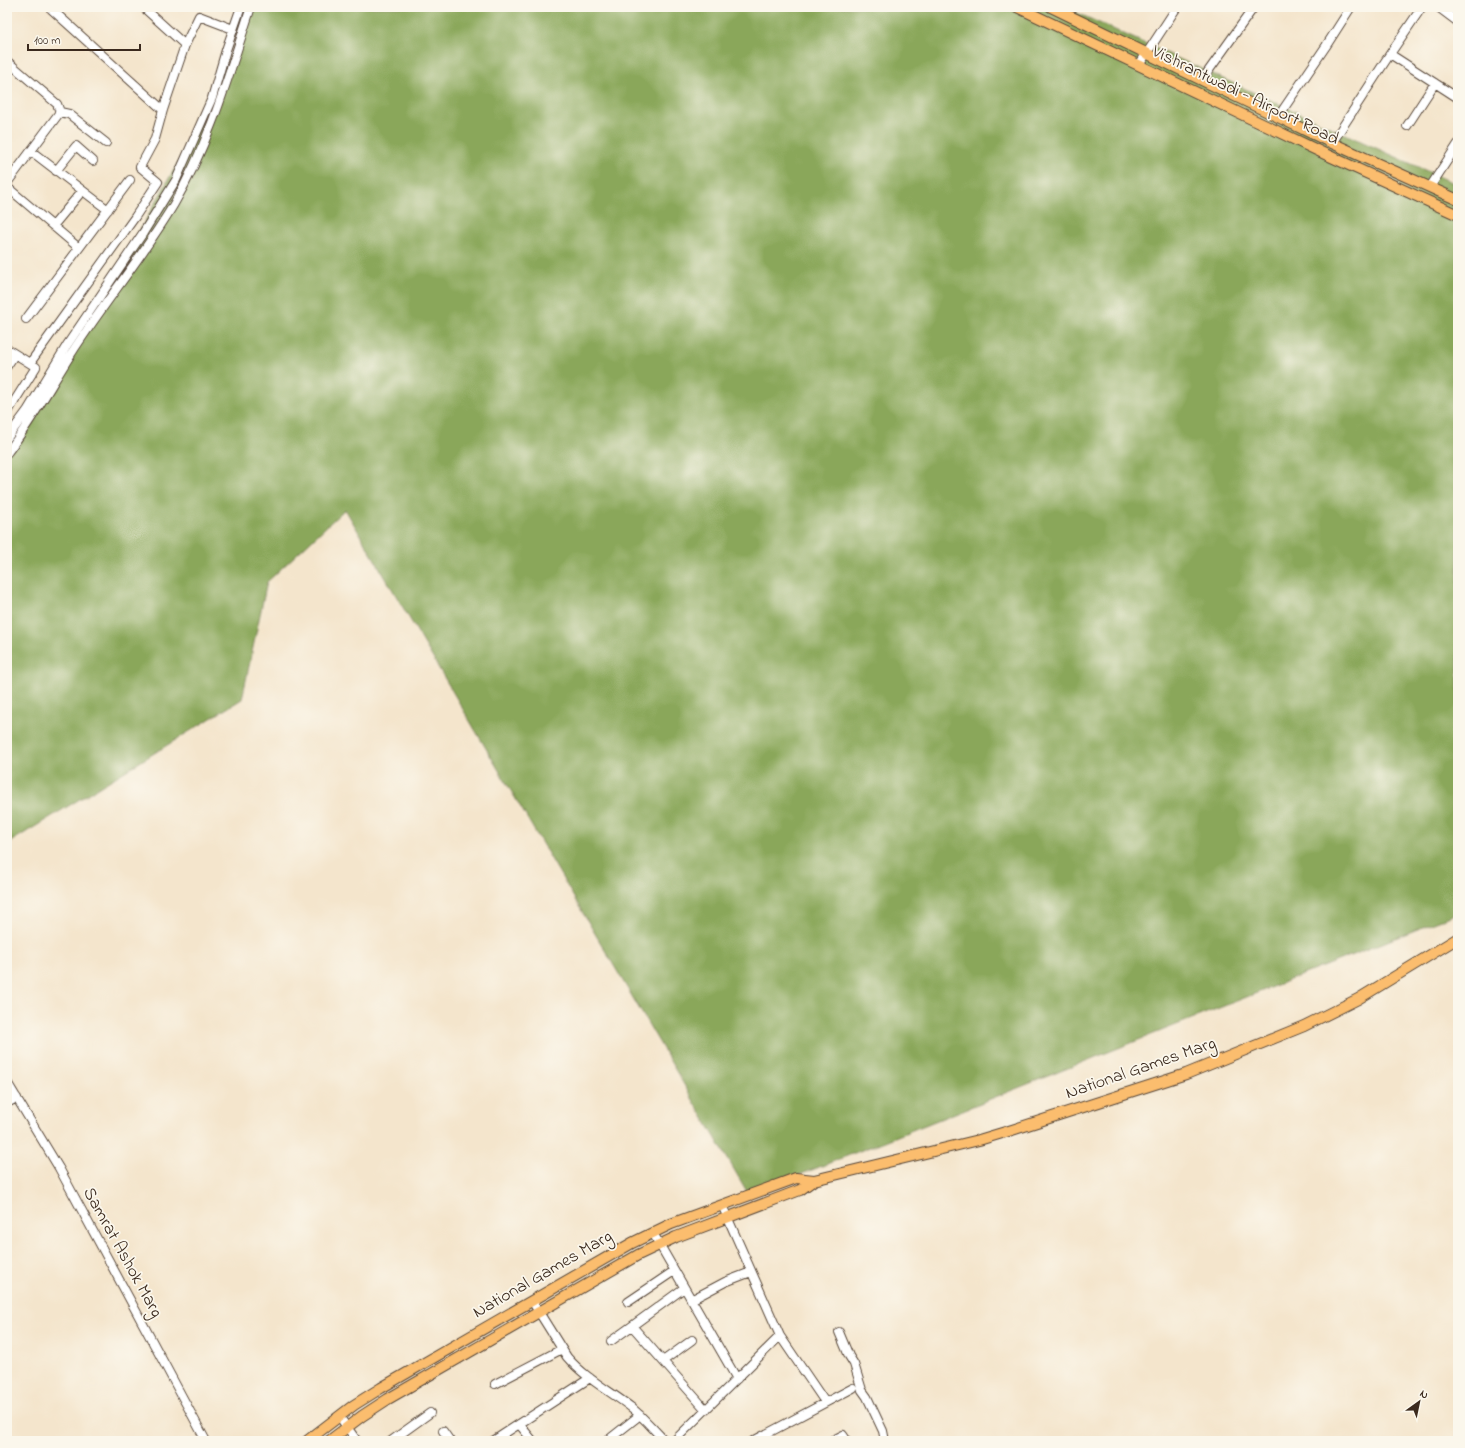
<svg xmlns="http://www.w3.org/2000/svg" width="1465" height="1448" font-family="'Indie Flower',sans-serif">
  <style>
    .forest { fill: #8aa75a; stroke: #62683c }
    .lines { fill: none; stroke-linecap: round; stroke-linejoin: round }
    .minor-casing { stroke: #574638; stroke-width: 10 }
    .major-casing { stroke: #574638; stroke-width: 12 }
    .minor { stroke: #fff; stroke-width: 8 }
    .major { stroke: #fbbd6e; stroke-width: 10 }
    .labels { text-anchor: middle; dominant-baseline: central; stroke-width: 3.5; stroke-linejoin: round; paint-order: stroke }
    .street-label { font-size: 18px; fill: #3b2a1e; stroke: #fbf7ec }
  </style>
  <rect width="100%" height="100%" fill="#fbf7ec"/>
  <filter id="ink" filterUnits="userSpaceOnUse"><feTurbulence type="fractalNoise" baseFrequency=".025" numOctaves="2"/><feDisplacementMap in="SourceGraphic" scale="8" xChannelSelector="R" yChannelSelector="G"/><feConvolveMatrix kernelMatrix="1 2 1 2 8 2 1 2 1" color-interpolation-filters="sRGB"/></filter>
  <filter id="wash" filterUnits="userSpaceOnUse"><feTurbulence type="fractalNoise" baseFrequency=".012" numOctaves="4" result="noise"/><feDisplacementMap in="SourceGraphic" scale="16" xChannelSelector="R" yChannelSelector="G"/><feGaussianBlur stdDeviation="0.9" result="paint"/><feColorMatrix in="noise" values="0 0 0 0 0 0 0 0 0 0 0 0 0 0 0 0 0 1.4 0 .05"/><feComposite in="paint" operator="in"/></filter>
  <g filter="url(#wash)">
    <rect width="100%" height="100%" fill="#f4e5cc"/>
    <path class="forest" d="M249,7h815l394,178v728l-709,282 -404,-686 -78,73 -25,117 -235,145v-398l29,-32 179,-317z"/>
  </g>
  <g filter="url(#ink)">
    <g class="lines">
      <defs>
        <path id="minor" d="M49,7l114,103
          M143,7l42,38
          M1438,7l20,15
          M1390,54l68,44
          M7,61l50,43 3,8 -53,71
          M1139,65l38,-58
          M1202,80l52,-73
          M60,112l9,2 37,29
          M1278,117l48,-71 25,-39
          M1407,126l28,-43
          M1332,143l58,-89 32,-47
          M31,151l77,59
          M56,171l20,-25 17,15
          M7,187l72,61
          M1430,187l28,-43
          M53,226l29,-35
          M26,319l104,-139
          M7,349l29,18 -29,46
          M30,363l105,-146 23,-35 -18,-15 15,-28 8,-29 22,-65 14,-29 34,13
          M7,366l8,-12
          M7,438l20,-27 40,-66 76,-112 33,-53 36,-82 14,-48 15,-43
          M7,453c24,-31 43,-66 64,-99 33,-51 72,-98 103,-150 36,-62 55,-130 77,-197
          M7,1082l52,86 147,273
          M7,1103l10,-5
          M653,1233l84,146
          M684,1288l-52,38 74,84
          M691,1300l34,-18 26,-10
          M532,1301l35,56c18,21 43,34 65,51 12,10 22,22 33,33
          M628,1302l46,-31
          M839,1332l10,24 5,8 8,26 5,7 16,34 2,10
          M780,1336l45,66
          M611,1341l21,-15
          M663,1361l29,-21
          M495,1384l67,-35
          M339,1416l18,25
          M519,1424l14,17
          M443,1431l7,10
          M391,1441l39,-28
          M493,1441l97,-63
          M607,1441l33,-26
          M674,1441l106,-105 -58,-131
          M753,1441l100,-53
          M831,1441l12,-6 4,6"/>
        <path id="major" d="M1017,7l308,147 133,61
          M1051,7l281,136 126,57
          M307,1441l47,-36 27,-17 251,-145 39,-19 125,-46 18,2 165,-40 33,-10 174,-56 118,-48 54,-27 100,-61
          M329,1441l33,-25 26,-17 250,-144 38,-18 124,-47 14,-10"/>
      </defs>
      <use href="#minor" class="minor-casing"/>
      <use href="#major" class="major-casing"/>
      <use href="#minor" class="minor"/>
      <use href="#major" class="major"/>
    </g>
  </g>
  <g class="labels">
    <g class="street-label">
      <text transform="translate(1245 96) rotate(26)">Vishrantwadi - Airport Road</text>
      <text transform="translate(1141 1069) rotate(-19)">National Games Marg</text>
      <text transform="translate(122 1253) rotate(61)">Samrat Ashok Marg</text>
      <text transform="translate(543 1275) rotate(-30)">National Games Marg</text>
    </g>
  </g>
  <rect width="1465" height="1448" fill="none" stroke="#fbf7ec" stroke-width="24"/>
  <g transform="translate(1419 1402) rotate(33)" stroke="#fbf7ec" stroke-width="3" paint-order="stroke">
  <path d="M0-3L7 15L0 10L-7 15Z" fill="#3b2a1e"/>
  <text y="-6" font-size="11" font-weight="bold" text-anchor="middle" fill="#3b2a1e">N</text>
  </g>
  <path d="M28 44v6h112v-6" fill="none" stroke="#3b2a1e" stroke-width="2"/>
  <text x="34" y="44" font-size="12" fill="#3b2a1e" stroke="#fbf7ec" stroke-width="3" paint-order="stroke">100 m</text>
</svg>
